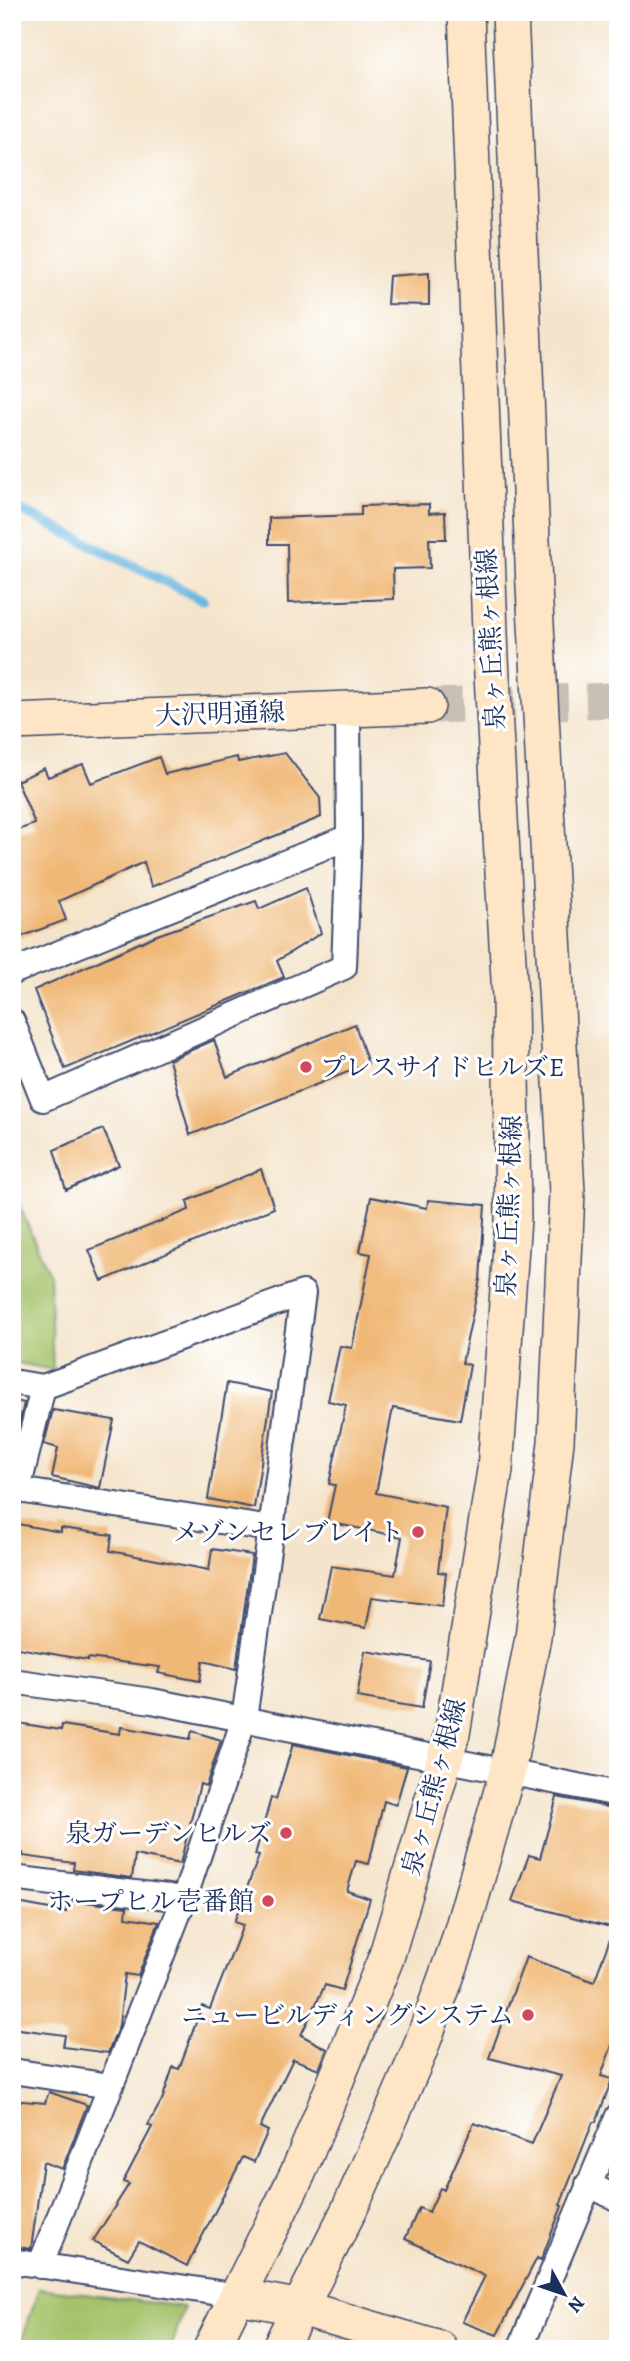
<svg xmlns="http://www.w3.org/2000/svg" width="630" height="2361" font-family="Alegreya,'Noto Serif JP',serif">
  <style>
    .green { fill: #a5c36a; stroke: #607964; stroke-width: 2 }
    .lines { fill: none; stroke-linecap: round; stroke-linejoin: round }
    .stream { stroke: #66b6e0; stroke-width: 10 }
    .building { fill: #f0b876 }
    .secondary-tunnel { stroke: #c9c0b5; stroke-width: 35; stroke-dasharray: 35 18; stroke-linecap: butt }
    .street-casing { stroke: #3c4a6e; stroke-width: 28 }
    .secondary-casing { stroke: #3c4a6e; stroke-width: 38 }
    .street { stroke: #fff; stroke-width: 24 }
    .secondary { stroke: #fde5c5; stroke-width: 35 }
    .poi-dot { fill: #d1495b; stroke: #fff; stroke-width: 2.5 }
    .labels { text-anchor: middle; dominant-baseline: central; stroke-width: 6; stroke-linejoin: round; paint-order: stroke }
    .street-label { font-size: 26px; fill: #1b2f5e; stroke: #fff }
    .poi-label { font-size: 26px; fill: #1b2f5e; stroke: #fff; text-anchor: end }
  </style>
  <rect width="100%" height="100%" fill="#fff"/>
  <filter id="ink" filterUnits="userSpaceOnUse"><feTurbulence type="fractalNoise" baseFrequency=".0143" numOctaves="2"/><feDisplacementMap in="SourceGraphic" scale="14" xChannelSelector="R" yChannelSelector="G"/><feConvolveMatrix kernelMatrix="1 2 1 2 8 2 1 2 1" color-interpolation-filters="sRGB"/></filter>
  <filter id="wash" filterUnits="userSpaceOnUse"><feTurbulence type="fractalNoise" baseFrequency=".00686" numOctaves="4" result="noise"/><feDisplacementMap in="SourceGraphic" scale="28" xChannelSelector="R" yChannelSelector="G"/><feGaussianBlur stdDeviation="1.57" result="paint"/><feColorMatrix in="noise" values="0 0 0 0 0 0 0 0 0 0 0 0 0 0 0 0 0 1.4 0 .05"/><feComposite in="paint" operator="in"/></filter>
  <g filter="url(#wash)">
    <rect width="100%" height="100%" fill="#f4e4cb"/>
    <path class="green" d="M12,1189l37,85 4,96 -41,-8z
      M39,2288l145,19 -13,42h-152z"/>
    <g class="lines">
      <path class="stream" d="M12,506l191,94"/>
    </g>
    <g id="blocks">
      <path class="building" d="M429,273v32l-42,-1 2,-28z
        M429,504v9l16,-1 1,27h-17l1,29 -37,1 1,30 -106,4 -1,-59h-18v-26l92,-3v-9z
        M285,753l35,45 1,19 -170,70 -7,-25 -85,39 7,19 -54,20v-108l23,-8 -18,-43 27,-13 4,9 35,-13 8,19 68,-26 6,17 72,-17 1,5z
        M306,888l15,45 -44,28 7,16 -219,92 -31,-79 123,-55 99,-34 3,8z
        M355,1024l13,40 -178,71 -21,-75 45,-20 13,37z
        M103,1129l16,36 -53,25 -12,-40z
        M261,1169l13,39 -172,73 -13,-31 100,-40 -2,-9z
        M371,1197l56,11 1,-8 57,5 -5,74 -18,84 8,2 -10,55 -67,-12 -17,85 70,14 -8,65 8,1 -4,33 -70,-9 -6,31 -46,-9 11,-53 64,9 7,-38 -75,-15 8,-37 -6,-1 17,-79 -18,-4 12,-55 12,2 19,-94 -11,-2z
        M227,1383l45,9 -18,116 -46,-9z
        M12,1400l12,3 -8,34 -4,-1z
        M53,1410l61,10 -14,68 -48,-11 6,-29 -14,-4z
        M12,1523l49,9v-4l51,7 -2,16 99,19 3,-21 40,6 -16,114 -33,-8 -3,20 -42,-8 2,-6 -72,-9v2l-76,-13z
        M365,1651l65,10 -8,47 -65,-11z
        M12,1722l49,8 1,-5 58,9 1,-7 69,12 2,-8 29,9 -15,46 -6,-2 -20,80 -45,-9 -3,23 -59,-8 1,-7 -51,-7v-3l-11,-2z
        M293,1744l114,23 -11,38 -12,-4 -15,63 -13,-3 -9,30 23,8 -28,91 -17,-5 -24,50 26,14 -8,20 -26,-10 -33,68 8,4 -14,31 -11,-5 -56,109 -48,-25 -11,18 -35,-18 36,-57 -6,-2 29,-55 -4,-2 14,-25 11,-33 6,2 23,-63 8,3 33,-84 -9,-3 25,-66 -4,-1 16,-57 5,1z
        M557,1797l61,12v219l-17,48 11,3 -16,43h-3l-33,83 2,1 -21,54 -4,-2 -40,77 -35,-13 23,-46 -80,-37 14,-31 10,4 11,-24 4,2 30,-67 58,21 29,-68 -72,-18 37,-101 68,25 20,-54 -102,-27 17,-46 11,3z
        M68,1900l59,7 -1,10 33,5 -21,54 -13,-2 -6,51 -11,28 -45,-6 2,-12 -53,-7v-126l54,10z
        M49,2092l38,13 -25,64 -19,-7 -12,87 -19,-3v-146l33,3z"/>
    </g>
  </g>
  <g filter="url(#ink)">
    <use href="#blocks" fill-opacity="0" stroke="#3c4a6e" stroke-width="2"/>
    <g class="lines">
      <path class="secondary-tunnel" d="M427,706l191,-6"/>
      <defs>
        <path id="street" d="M12,972l337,-135
          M12,1021l31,78 301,-132 5,-130 -1,-128
          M12,1382l31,5 -25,103 253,39 -27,190 -60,180 -144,367
          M43,1387l260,-94 -32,236
          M12,1681l140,20 466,93
          M12,1878l172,21
          M12,2071l98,15
          M588,2184l30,15
          M12,2261l226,35
          M520,2349l98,-233"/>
        <path id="secondary" d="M12,722l415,-16
          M238,2296l63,12 139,41
          M211,2349l87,-176 88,-215 66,-224 43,-264 18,-251 -3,-222 -19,-340 -25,-645
          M279,2349l70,-139 37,-82 33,-76 39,-108 49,-171 26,-136 23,-195 11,-250 -33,-605 -24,-575"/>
      </defs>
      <use href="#street" class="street-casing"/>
      <use href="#secondary" class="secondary-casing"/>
      <use href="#street" class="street"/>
      <use href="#secondary" class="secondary"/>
    </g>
  </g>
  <g class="poi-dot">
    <circle cx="306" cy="1067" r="7"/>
    <circle cx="418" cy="1532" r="7"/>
    <circle cx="286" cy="1833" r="7"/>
    <circle cx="268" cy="1901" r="7"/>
    <circle cx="528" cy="2015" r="7"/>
  </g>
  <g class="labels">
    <g class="street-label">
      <text transform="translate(491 639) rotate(-93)">泉ヶ丘熊ヶ根線</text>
      <text transform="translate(220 714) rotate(-2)">大沢明通線</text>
      <text transform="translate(509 1206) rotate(-88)">泉ヶ丘熊ヶ根線</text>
      <text transform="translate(434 1787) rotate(-75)">泉ヶ丘熊ヶ根線</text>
    </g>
    <g class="poi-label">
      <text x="320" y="1067" text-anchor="start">プレスサイドヒルズE</text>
      <text x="404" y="1532">メゾンセレブレイト</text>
      <text x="272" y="1833">泉ガーデンヒルズ</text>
      <text x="254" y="1901">ホープヒル壱番館</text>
      <text x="514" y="2015">ニュービルディングシステム</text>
    </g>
  </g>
  <rect width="630" height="2361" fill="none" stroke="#fff" stroke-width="42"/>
  <g transform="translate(564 2294) rotate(130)" stroke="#ffffff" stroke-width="5" paint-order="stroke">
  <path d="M0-5L12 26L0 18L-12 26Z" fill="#1b2f5e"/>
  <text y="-10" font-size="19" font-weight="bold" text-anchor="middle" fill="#1b2f5e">N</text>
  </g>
</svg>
